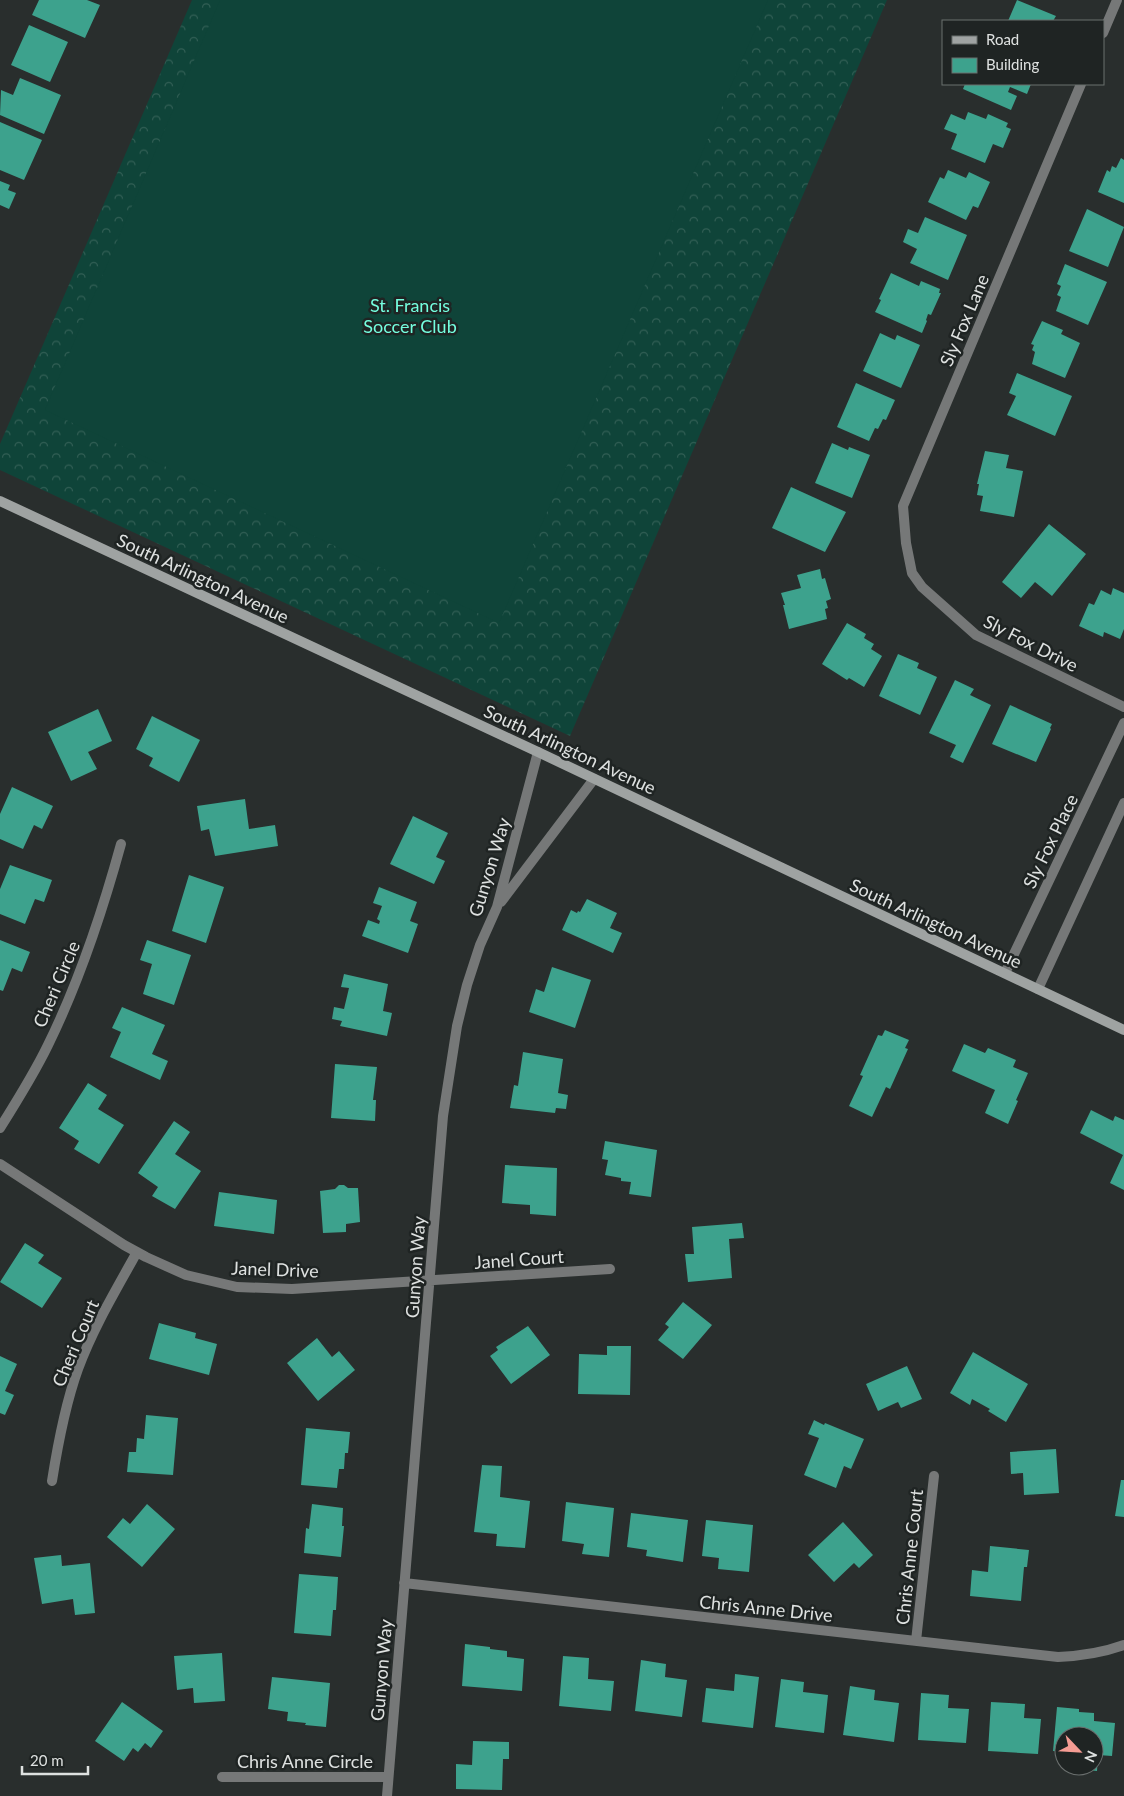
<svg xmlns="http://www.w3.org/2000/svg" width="1124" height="1796" font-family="Lato,sans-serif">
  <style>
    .forest { fill: url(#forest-crowns) }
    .pitch { fill: #0f4439 }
    .building { fill: #3da28d }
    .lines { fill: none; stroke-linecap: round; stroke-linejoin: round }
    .street { stroke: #767878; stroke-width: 10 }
    .secondary { stroke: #9fa3a2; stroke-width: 10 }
    .labels { text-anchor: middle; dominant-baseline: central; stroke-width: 5; stroke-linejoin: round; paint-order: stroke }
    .park-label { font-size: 18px; fill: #74fedf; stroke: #1f2423 }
    .street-label { font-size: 18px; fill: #dee1e0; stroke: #1f2423 }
  </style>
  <defs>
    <pattern id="forest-crowns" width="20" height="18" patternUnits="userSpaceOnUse" patternTransform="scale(1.25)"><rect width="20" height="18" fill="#0f4439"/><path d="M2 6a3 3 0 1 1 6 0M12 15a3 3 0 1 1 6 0" fill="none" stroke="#325f55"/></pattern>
  </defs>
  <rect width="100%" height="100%" fill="#292e2d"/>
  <path class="forest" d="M192,0h695l-317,736 -570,-266v-26z"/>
  <path class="pitch" d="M220,0h548l-269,623 -454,-213z"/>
  <path class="building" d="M39,0h48l13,5 -15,33 -53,-23z
    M1017,0l39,16 -3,5h-45z
    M29,25l39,17 -18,40 -39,-17z
    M20,78l41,17 -17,39 -44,-19 1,-25 12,5z
    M965,84h66l-4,10 -17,-7 -2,5 9,4 -6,14 -48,-21z
    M968,112l18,7 2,-5 20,9 -2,4 5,2 -8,19 -10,-4 -8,19 -34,-14 6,-15 -13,-5 7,-15 14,6z
    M0,122l42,18 -18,40 -24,-10z
    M1121,158l3,2v43l-26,-11 9,-22 3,2 2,-6 4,2z
    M948,170l18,8 3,-6 21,10 -12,26 -5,-2 -7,14 -38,-18 12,-25 4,2z
    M0,181l10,4 -2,5 8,3 -7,16 -9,-4z
    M1087,209l37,18 -16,40 -39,-16z
    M925,217l42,18 -19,45 -38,-17 7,-14 -14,-7 5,-13 10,4z
    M1065,264l42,18 -19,43 -32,-14 5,-14 -4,-2 4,-9 -4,-2z
    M891,273l28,13 2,-5 19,8 -1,4h2l-10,22 -3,-1 -2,6 1,1 -5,12 -47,-21 6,-12 -2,-1z
    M1042,321l21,9 -2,4 19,9 -15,35 -33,-14 3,-12 -3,-2 2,-5 -3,-1z
    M880,333l15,7 2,-5 23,10 -19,43 -38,-17z
    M1017,373l55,23 -17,40 -48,-21 9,-19 -7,-3z
    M856,383l39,17 -9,20 -3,-1 -5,10 -3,-1 -6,13 -32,-14z
    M832,443l16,7 1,-3 21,8 -18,43 -37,-15z
    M985,451l24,4 -3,13 17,3 -9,46 -34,-6 3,-15 -6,-1 2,-11h-2z
    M791,487l55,25 -21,40 -53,-24z
    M1049,524l37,30 -34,42 -17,-14 -14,16 -19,-16z
    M820,569l2,10 3,-1 6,21 -5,2 2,7 -3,1 2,10 -38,10 -6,-24h2l-4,-12 20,-5 -4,-13z
    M1113,588l11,5v36l-4,10 -16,-7 -1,5 -24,-11 10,-23 5,2 7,-15 10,5z
    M847,623l19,11 -2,4 10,6 -3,5 11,7 -18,31 -15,-9 -2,2 -25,-16z
    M898,654l21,9 -2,5 20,9 -17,38 -41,-19z
    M955,680l19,9 -4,6 21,10 -28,58 -13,-6 6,-12 -27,-12z
    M1010,705l42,19 -2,4 1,1 -15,33 -44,-18z
    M98,709l14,32 -24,11 9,17 -26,12 -23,-49z
    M152,716l48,24 -21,42 -30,-16 4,-8 -17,-9z
    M12,787l41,19 -11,23 -8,-4 -11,24 -23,-10v-25z
    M245,799l4,30 26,-4 3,21 -63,10 -6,-27 -8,2 -4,-25z
    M413,816l35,17 -12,24 9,4 -11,23 -44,-20z
    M10,865l42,15 -8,22 -9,-3 -10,25 -25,-10v-25z
    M189,875l35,12 -18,56 -34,-12z
    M379,887l38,15 -7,19 8,3 -10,29 -46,-17 6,-16 11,4 1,-3 -3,-2 5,-13 -9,-3z
    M587,899l30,14 -7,15 12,5 -9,20 -51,-23 9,-20 6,3 1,-2 2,1z
    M0,940l30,12 -8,20 -10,-4 -9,23 -3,-1z
    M147,940l44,15 -17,50 -31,-11 9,-30 -12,-4z
    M552,967l39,13 -16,48 -46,-16 7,-23 8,3z
    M344,974l44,10 -5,27 9,2 -5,23 -47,-10 2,-5 -10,-2 2,-12 10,2 5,-21 -8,-1z
    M122,1007l43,18 -13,29 16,7 -8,19 -50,-23 11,-25 -9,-4z
    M885,1030l24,10 -4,8 3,1 -18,40 -4,-2 -14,30 -23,-11 14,-30 -3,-1 18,-40 4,1z
    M964,1044l21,9 3,-5 28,12 -3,7 15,6 -12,27 2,1 -10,23 -23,-11 10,-23 -43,-19z
    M523,1052l40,7 -5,34 10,2 -2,14 -10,-1 -1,5 -45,-5 4,-23 4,1z
    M335,1064l42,3 -4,33h3l-1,21 -44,-3z
    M88,1083l19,12 -9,14 26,16 -25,39 -25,-15 5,-8 -20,-13z
    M1091,1110l22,11 2,-5 9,4v70l-14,-7 13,-28 -43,-22z
    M174,1121l16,11 -15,22 26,17 -26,38 -23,-13 6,-9 -20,-14z
    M605,1141l52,9 -6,47 -22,-3 2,-12 -10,-1v-3l-16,-3 3,-15 -6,-1z
    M505,1165l52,3 -1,48 -26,-2v-9l-28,-2z
    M339,1185h5l4,3h10l2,34 -14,2v8l-23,1 -3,-42 15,-2z
    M219,1192l58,8 -3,34 -60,-8z
    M742,1223l2,15 -15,1 3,39 -44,4 -3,-28h9l-2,-27z
    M25,1243l19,12 -6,8 24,15 -20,30 -42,-26z
    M683,1302l29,23 -29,34 -25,-19 11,-13 -4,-3z
    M159,1323l37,10 -1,5 22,6 -8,31 -60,-16z
    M528,1326l22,29 -39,29 -21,-28 8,-6 -2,-3z
    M317,1338l15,19 7,-6 16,19 -37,31 -31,-38z
    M607,1346h24l-1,49 -52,-1 1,-40 28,1z
    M973,1352l55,32 -22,38 -18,-11 2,-2 -18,-10 -2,6 -20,-12z
    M0,1356l17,8 -12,27 9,4 -9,20 -5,-2z
    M907,1366l15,33 -21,9 -3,-6 -20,9 -12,-27z
    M146,1415l32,3 -5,57 -46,-3 2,-20h7l1,-14 7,1z
    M814,1420l10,5 1,-2 39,16 -13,30 -7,-3 -8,22 -32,-13 15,-37 -11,-4z
    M306,1428l44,4 -2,21h-3l-1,16h-5l-2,19 -36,-3z
    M1056,1449l3,44 -35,2 -1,-22 -12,1 -1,-22z
    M482,1465l20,1 -2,31 30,4 -5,47 -29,-2 1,-12 -23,-2z
    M1121,1480h3v37l-9,-1z
    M566,1502l48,6 -5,49 -27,-3 2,-10 -22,-3z
    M147,1504l28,25 -33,38 -35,-30 16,-19 7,6z
    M312,1504l31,4 -1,18h2l-3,31 -37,-4 2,-25 3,1z
    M631,1513l57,7 -5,42 -37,-6 1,-6 -20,-3z
    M706,1520l47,5 -4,47 -31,-3 1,-11 -17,-2z
    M843,1522l30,33 -14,13 -5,-5 -20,19 -26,-27z
    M990,1546l39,4 -2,17h-3l-3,34 -51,-5 2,-26 16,2z
    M61,1555l1,11 28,-3 5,50 -20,2 -2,-16 -31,5 -8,-46z
    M299,1574l39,3 -2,33h-3l-2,26 -37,-3z
    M465,1644l25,3v2l17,2v6l17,2 -2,32 -60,-5z
    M222,1653l3,48 -31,2 -1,-15 -16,2 -3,-34z
    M563,1656l26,2 -1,21 26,2 -3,30 -52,-5z
    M641,1660l25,4 -1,13 22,3 -5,37 -47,-6z
    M735,1674l24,3 -6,51 -51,-6 4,-34 28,3z
    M272,1677l58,6 -4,44 -21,-2 1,-2 -19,-2 1,-9 -20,-3z
    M781,1679l23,3 -1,10 25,3 -4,38 -49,-6z
    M850,1686l25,4 -1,10 25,3 -5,39 -51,-7z
    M921,1693l28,2 -1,13 21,1 -3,34 -48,-3z
    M122,1702l41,29 -12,17 -6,-5 -7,9 -5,-4 -9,13 -29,-20z
    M991,1702l34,2 -1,14 17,1 -3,35 -50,-3z
    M1057,1707l22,2v3l15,1v8l21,2 -3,33 -14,-1 -1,16 -30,-3v-2h27v-30h-30v16l-11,-1z
    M473,1741l36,1v17h-6l-1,31 -46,-1v-25l16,1z"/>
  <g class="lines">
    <path class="street" d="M1103,33l14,-33
      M1081,84l-178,422 3,37 6,30 10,14 54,48 148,72
      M501,902l93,-123
      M1005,973l119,-250
      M1038,989l86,-186
      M0,1128c17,-27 34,-54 48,-83 32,-65 54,-132 73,-201
      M0,1164l124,81 22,12 40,18 51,12 55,2 318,-20
      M52,1481c6,-38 13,-76 26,-112 15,-41 38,-79 59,-117
      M404,1583l654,74c24,-1 44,-4 66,-12
      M916,1641l18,-165
      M222,1777h166
      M387,1796l56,-680 14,-90 10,-41 13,-40 17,-38 41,-155"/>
    <path class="secondary" d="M0,501l538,251 586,278"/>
  </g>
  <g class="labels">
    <g class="park-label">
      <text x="410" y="305">St. Francis<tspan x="410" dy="21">Soccer Club</tspan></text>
    </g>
    <g class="street-label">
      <text transform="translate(964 320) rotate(-67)">Sly Fox Lane</text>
      <text transform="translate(203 578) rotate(25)">South Arlington Avenue</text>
      <text transform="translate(1031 643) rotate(27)">Sly Fox Drive</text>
      <text transform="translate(570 749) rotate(25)">South Arlington Avenue</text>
      <text transform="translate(1050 841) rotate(-64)">Sly Fox Place</text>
      <text transform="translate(489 867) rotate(-73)">Gunyon Way</text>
      <text transform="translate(936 923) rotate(25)">South Arlington Avenue</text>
      <text transform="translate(56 984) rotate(-67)">Cheri Circle</text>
      <text transform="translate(519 1259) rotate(-4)">Janel Court</text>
      <text transform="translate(415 1267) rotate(-86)">Gunyon Way</text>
      <text transform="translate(275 1269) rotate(2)">Janel Drive</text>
      <text transform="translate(75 1343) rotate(-67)">Cheri Court</text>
      <text transform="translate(909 1557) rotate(-84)">Chris Anne Court</text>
      <text transform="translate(766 1608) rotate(6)">Chris Anne Drive</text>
      <text transform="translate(381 1670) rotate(-85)">Gunyon Way</text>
      <text x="305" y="1761">Chris Anne Circle</text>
    </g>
  </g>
  <rect x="942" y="20" width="162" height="65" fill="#1f2423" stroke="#6b706f"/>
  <rect x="952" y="36" width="25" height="8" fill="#9fa3a2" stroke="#6b706f"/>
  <text x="986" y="45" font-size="15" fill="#dee1e0">Road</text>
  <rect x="952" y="58" width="25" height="15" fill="#3da28d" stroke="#6b706f"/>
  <text x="986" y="70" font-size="15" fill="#dee1e0">Building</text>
  <g transform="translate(1079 1751) rotate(115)"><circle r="24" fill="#1f2423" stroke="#6b706f"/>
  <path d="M0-4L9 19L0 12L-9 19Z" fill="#f59c93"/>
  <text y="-8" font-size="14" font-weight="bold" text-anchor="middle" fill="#dee1e0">N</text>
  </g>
  <path d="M22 1766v8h66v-8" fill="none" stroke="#dee1e0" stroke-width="2.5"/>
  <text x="30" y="1766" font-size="15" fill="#dee1e0" stroke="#1f2423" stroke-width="4" paint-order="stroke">20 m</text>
</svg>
